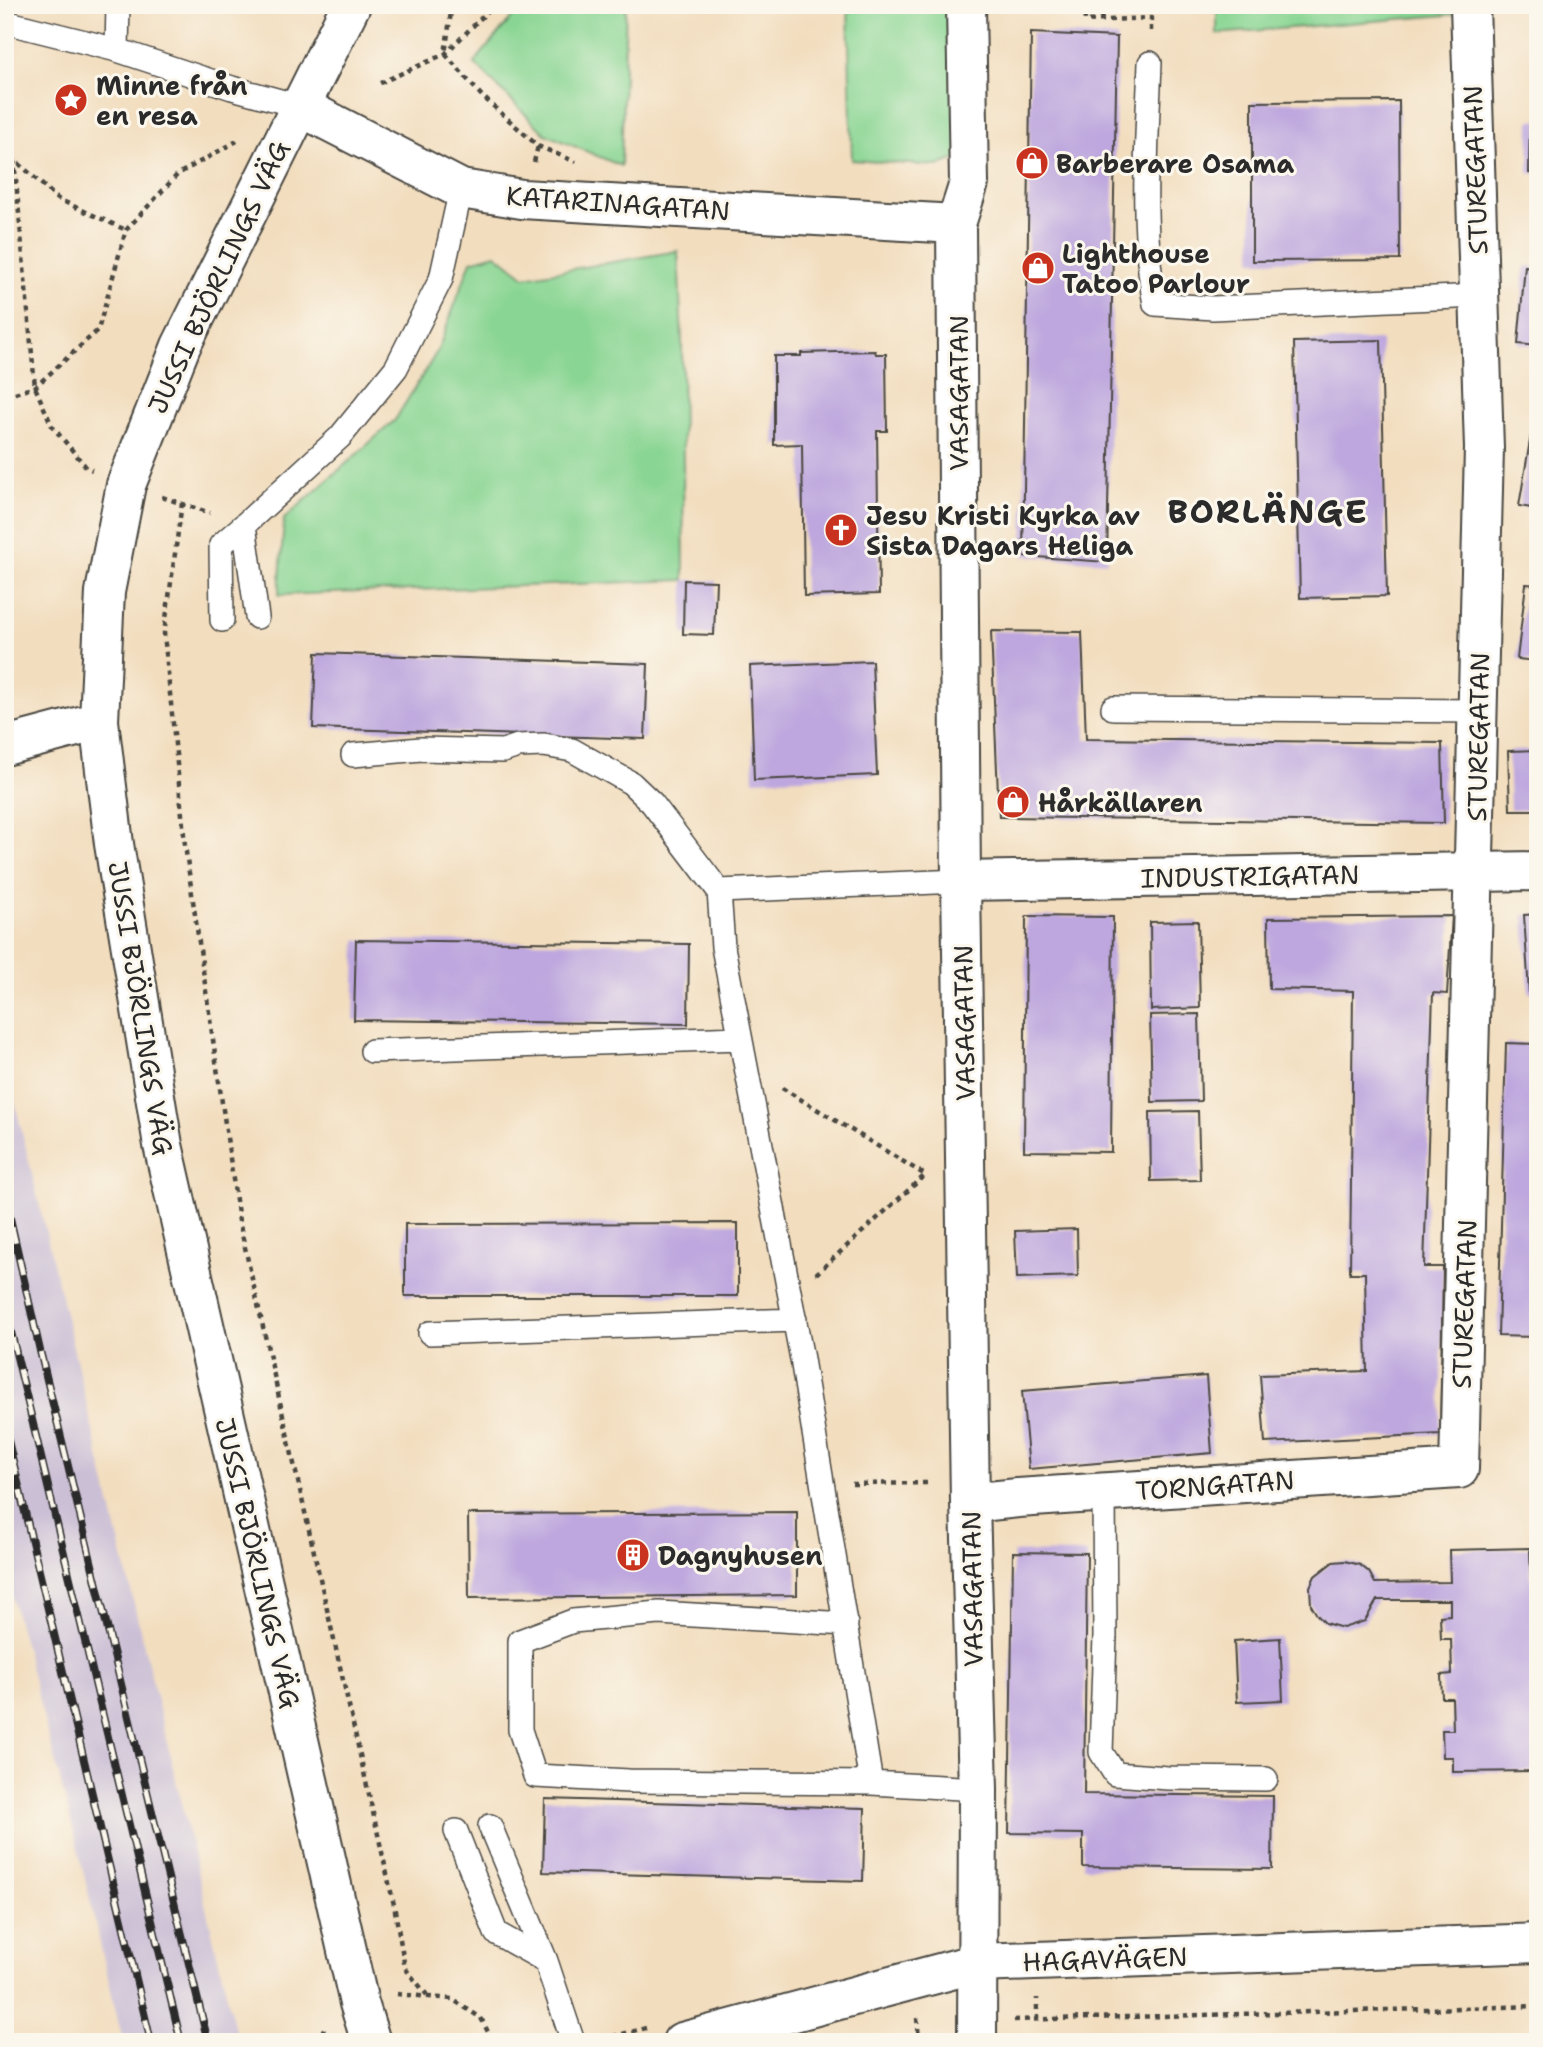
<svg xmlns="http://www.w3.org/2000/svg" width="1543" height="2047" font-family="'Shantell Sans',sans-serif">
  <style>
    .industrial { fill: #cbbfd5 }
    .green { fill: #89d593; stroke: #5a805f; stroke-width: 2 }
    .building { fill: #bea7de }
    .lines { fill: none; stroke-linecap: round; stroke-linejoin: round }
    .service-casing { stroke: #494641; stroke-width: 26 }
    .minor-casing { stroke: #494641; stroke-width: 42 }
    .tertiary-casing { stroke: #494641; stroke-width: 42 }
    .path { stroke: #494641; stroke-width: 4.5; stroke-dasharray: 5 5; stroke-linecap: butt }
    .service { stroke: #fff; stroke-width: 23 }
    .minor { stroke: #fff; stroke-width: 38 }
    .tertiary { stroke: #fff; stroke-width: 38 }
    .rail-casing { stroke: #2b2b2b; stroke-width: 8 }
    .rail { stroke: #fbf7ec; stroke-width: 5; stroke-dasharray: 16; stroke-linecap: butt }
    .labels { text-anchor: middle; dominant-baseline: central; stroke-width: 6; stroke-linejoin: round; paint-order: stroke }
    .poi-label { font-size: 26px; font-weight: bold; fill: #2b2b2b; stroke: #fbf7ec; text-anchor: start }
    .street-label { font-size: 26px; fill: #2b2b2b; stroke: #fbf7ec }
    .district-label { font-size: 33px; font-weight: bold; letter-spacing: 2px; fill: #2b2b2b; stroke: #fbf7ec }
  </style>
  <rect width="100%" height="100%" fill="#fbf7ec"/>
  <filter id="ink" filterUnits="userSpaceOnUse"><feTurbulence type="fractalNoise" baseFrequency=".0143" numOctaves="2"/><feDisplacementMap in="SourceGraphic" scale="14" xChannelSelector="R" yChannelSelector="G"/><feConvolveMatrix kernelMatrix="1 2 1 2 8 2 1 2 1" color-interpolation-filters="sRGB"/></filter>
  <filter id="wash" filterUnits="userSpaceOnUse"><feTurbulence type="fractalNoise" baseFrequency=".00686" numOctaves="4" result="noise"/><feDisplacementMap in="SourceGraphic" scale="28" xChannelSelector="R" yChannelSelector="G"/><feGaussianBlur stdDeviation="1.57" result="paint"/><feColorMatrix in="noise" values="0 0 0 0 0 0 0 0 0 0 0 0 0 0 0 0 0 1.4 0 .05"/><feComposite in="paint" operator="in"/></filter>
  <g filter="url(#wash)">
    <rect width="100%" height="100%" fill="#f2ddbe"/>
    <path class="industrial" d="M5,1053l4,24 229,965h-115l-47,-202 -71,-268z"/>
    <path class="green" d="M522,5h104l-5,161 -76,-32 -71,-71z
      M848,5h111l-1,153 -20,8 -86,-6z
      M1470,5v8l-253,21v-28z
      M678,251l4,90 2,239 -405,15 5,-76 111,-99 43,-70 33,-89 25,-7 29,23z"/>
    <g id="blocks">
      <path class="building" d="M1106,5h68v2l-68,3z
        M1031,33l86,4 -10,525 -84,-6z
        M1399,101l1,159 -148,1v-159z
        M1530,120h8v54l-9,-1z
        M1525,266l13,2v78l-20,-2z
        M1381,340l6,256 -87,2 -6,-256z
        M875,351l1,3h10l1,77h-10l2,163 -75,2 -2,-152 -28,1v-89h27v-3z
        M1533,423l5,1v85l-19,-3z
        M684,580l32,1 -2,54 -31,-1z
        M1526,584l12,1v76l-21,-2z
        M991,631l91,1 4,107 356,4 2,80 -445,-6z
        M316,653l332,11 -3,75 -332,-11z
        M872,661l5,114 -123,5 -4,-114z
        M1538,750v60h-28l-2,-59z
        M1538,914v78l-9,1 -5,-78z
        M1026,916l87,1 -2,235 -87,-1z
        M1452,916l-5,78 -14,-1 -9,274h19l-3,167 -175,9 -5,-68 107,-4 -2,-98h-15l3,-282 -84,-2 -1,-71z
        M1198,921l2,87 -49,2 -1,-88z
        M356,940l333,4 -1,80 -334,-4z
        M1199,1014l2,87 -49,1 -2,-87z
        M1506,1043l32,1v293l-40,-1z
        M1198,1111l2,69 -49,1 -1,-69z
        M738,1223v73h-333v-72z
        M1077,1229l1,47 -61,2 -2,-47z
        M1206,1376l6,77 -183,16 -7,-78z
        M797,1512v83l-328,3 -1,-84z
        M1530,1548l1,32h7v27h-6l1,63h5v87h-3v14l-82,1v-15h-10l-1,-27h11l-1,-32h-10l-1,-23 11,-1 -1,-35h-10l-1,-23 10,-1v-15h-73l-12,21 -22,7 -18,-5 -8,-8 -6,-10 -1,-18 5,-11 18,-14 12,-1 15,4 9,7 6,11 75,-1 -1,-32z
        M1013,1552l74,1 -3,241 189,2 -1,73 -189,-2v-33l-74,-1z
        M1280,1638l3,62 -46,2 -3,-61z
        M545,1799l320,9 -2,73 -320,-9z"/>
    </g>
  </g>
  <g filter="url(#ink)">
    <use href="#blocks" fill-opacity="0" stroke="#494641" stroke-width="2"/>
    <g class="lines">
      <defs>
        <path id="service" d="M5,22l112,28 115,38 67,18
          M117,50l1,-45
          M1150,63c-3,80 -10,162 5,241l58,4 266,-12
          M257,617l-13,-92 96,-88 56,-69 45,-89 20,-90
          M222,620l-1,-75 23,-20
          M1113,708l366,3
          M353,755l68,-6 82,2 15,-5 26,-1 28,5 59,33 21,20 67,88 4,56 79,412 69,424 107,6
          M719,891l242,-10
          M372,1051l368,-13
          M430,1333l365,-13
          M1104,1492l1,144 -4,116 14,22 53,4 98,1
          M846,1624l-187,-11 -86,8 -53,20v89l15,46 94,5 242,2
          M490,1826l56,135 27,81
          M456,1831l40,102 50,28"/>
        <path id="minor" d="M966,5l3,178 -13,41 5,657 9,622 8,286 -1,253
          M299,106l162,83 61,10 434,25
          M961,881l577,-10
          M970,1503l48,-5 441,-29 25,-1021 -14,-443"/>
        <path id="tertiary" d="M351,5l-170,341 -55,139 -21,107 -6,129 15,123 49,301 196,858 12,39
          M5,746l94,-25
          M682,2042l295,-79 561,-20"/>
      </defs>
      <use href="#service" class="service-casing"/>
      <use href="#minor" class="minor-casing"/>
      <use href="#tertiary" class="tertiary-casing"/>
      <path class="path" d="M452,5l-7,49 37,42 56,50 38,16
        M1084,5l1,16 66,-3v16
        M1100,5l2,15
        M380,83l65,-29 49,-49
        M5,137l9,22 44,40 68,31
        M14,159l21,228 17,39 35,42 5,2
        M534,162l4,-16
        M5,396l30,-9 63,-57 28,-100 52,-56 59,-33
        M162,497l48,16
        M182,503l-18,130 21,212 54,376 155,684 11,63 22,27
        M782,1088l145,88
        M816,1274l108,-98
        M852,1484l79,-1
        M397,1994l55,5 29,19 12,24
        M917,2018l2,20
        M1014,2020l524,-14
        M1037,2020v-22
        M603,2039l43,-11
        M317,2042l8,-15
        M908,2042l32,-10"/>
      <use href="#service" class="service"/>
      <use href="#minor" class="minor"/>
      <use href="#tertiary" class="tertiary"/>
      <defs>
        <path id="rail" d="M5,1196l36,159 167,687
          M5,1307l176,735
          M5,1428l146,614"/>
      </defs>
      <use href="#rail" class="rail-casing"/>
      <use href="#rail" class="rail"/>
    </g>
  </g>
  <defs>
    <symbol id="sight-disc" viewBox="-11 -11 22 22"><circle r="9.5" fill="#c8321e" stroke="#fbf7ec"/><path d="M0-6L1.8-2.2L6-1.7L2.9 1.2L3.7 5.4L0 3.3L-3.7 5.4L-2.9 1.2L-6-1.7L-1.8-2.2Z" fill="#fff"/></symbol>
    <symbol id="shop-disc" viewBox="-11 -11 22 22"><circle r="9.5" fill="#c8321e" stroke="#fbf7ec"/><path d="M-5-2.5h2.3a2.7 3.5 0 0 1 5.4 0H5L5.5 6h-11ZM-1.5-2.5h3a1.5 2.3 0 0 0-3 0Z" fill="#fff"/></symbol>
    <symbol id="church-disc" viewBox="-11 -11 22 22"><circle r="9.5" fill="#c8321e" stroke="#fbf7ec"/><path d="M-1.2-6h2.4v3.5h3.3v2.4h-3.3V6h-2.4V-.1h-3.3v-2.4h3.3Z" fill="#fff"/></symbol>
    <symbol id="building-disc" viewBox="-11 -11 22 22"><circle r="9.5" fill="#c8321e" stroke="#fbf7ec"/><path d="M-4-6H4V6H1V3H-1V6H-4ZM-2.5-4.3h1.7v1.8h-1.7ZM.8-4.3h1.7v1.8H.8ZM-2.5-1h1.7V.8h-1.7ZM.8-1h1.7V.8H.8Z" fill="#fff"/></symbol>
  </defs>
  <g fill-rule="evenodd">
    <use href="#sight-disc" x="52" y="81" width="38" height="38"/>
    <use href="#shop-disc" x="1013" y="144" width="38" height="38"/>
    <use href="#shop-disc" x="1019" y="249" width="38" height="38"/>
    <use href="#church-disc" x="822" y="511" width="38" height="38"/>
    <use href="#shop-disc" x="994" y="783" width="38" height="38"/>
    <use href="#building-disc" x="614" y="1536" width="38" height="38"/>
  </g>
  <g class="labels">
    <g class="poi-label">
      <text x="96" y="85">Minne från<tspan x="96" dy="30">en resa</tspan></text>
      <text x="1056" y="163">Barberare Osama</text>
      <text x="1062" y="253">Lighthouse<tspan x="1062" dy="30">Tatoo Parlour</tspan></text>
      <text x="866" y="515">Jesu Kristi Kyrka av<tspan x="866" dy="30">Sista Dagars Heliga</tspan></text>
      <text x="1038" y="802">Hårkällaren</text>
      <text x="658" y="1555">Dagnyhusen</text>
    </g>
    <g class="street-label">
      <text transform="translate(1475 170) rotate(-92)">STUREGATAN</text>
      <text transform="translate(618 203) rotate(4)">KATARINAGATAN</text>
      <text transform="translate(218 277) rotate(-65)">JUSSI BJÖRLINGS VÄG</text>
      <text transform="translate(958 393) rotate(-90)">VASAGATAN</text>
      <text transform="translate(1478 737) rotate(-89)">STUREGATAN</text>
      <text transform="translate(1250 876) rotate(-1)">INDUSTRIGATAN</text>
      <text transform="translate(141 1008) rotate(81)">JUSSI BJÖRLINGS VÄG</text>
      <text transform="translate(964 1023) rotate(-91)">VASAGATAN</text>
      <text transform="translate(1464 1304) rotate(-88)">STUREGATAN</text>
      <text transform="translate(1215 1485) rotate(-4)">TORNGATAN</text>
      <text transform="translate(258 1563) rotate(77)">JUSSI BJÖRLINGS VÄG</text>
      <text transform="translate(972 1589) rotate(-91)">VASAGATAN</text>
      <text transform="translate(1105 1959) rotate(-2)">HAGAVÄGEN</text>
    </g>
    <g class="district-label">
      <text x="1268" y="511">BORLÄNGE</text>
    </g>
  </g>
  <rect width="1543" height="2047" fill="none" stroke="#fbf7ec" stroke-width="28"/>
</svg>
